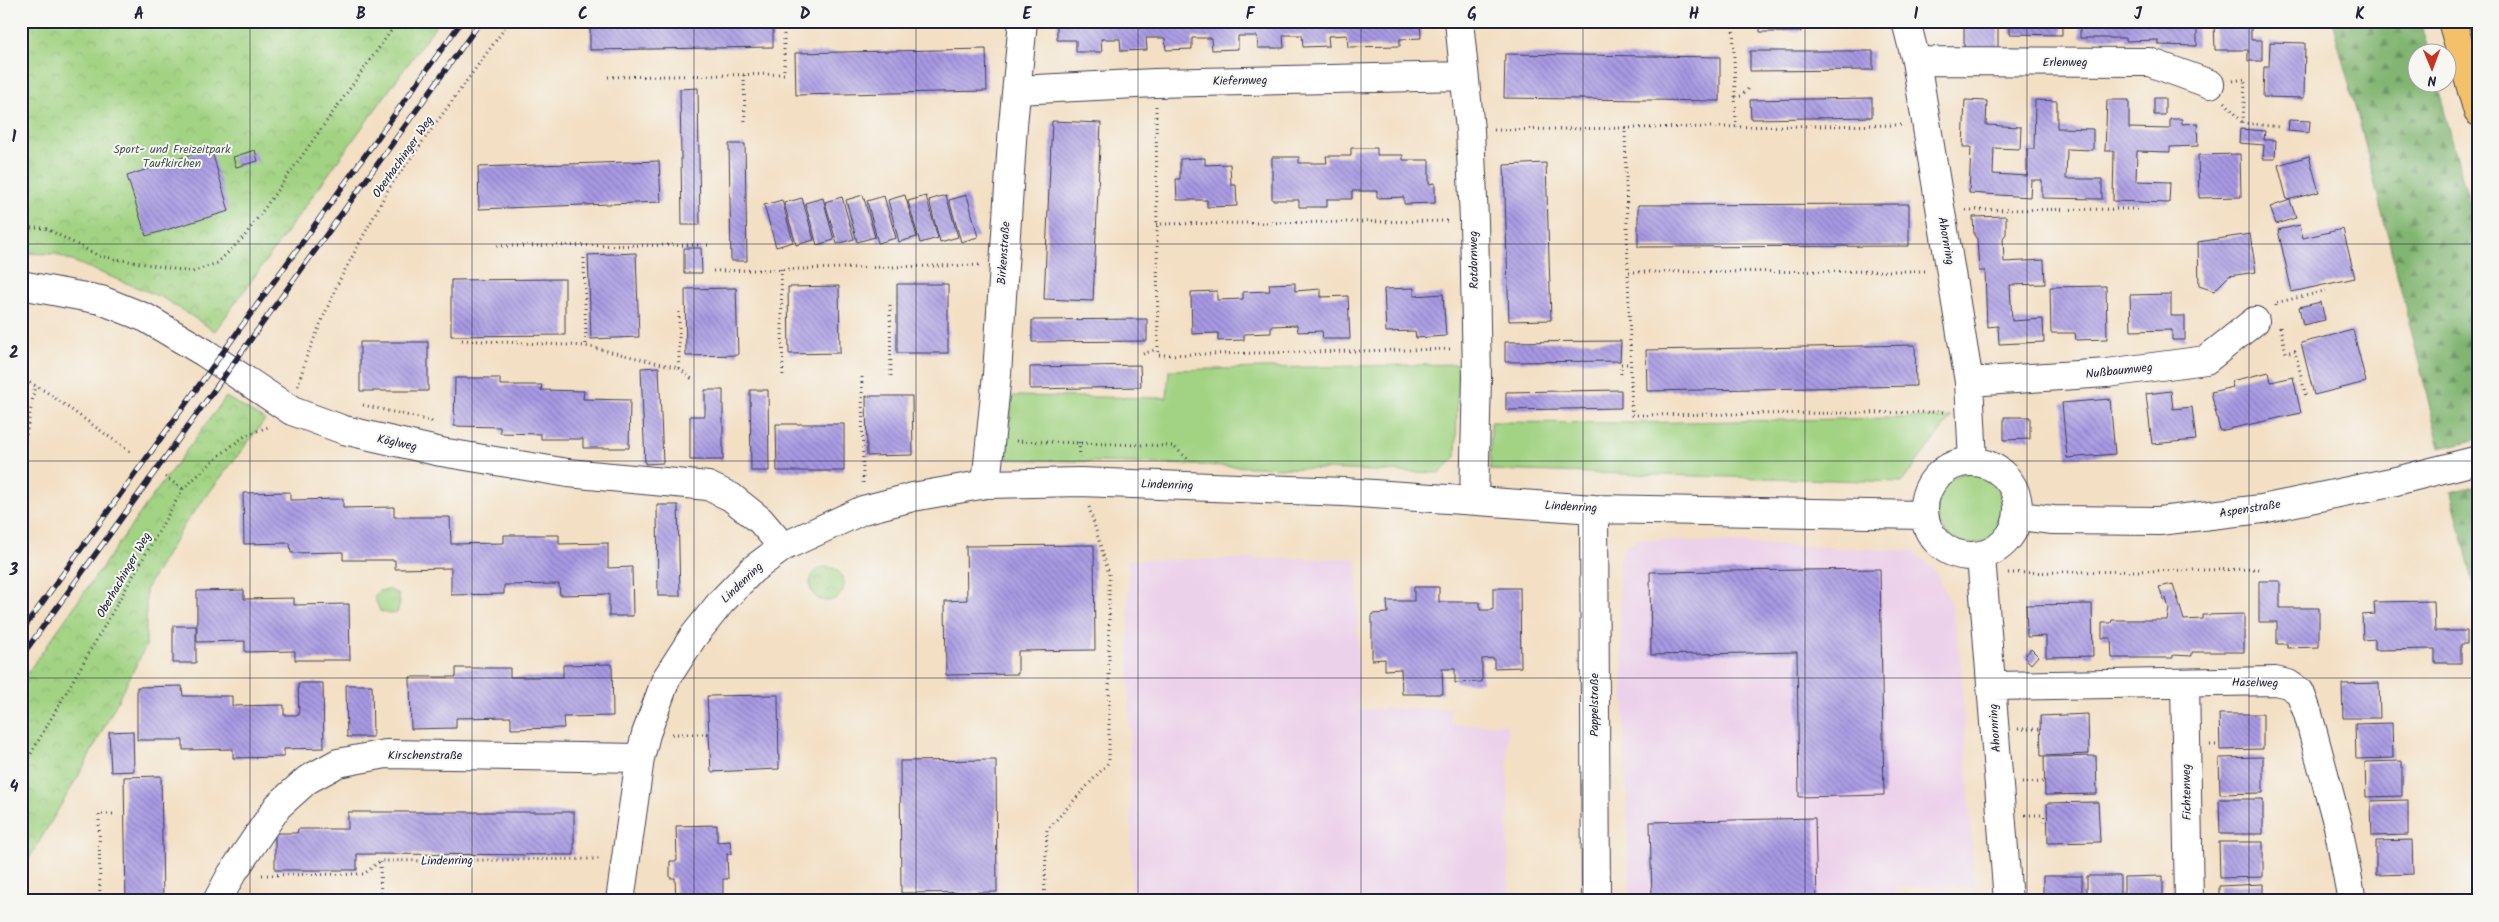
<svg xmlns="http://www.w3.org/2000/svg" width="2499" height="922" font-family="Kalam,sans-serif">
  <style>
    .built { fill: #ecd1ea }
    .grass { fill: #a2d383; stroke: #627a5f }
    .forest { fill: url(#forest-firs); stroke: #526c56 }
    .park { fill: url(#park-crowns); stroke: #627a5f }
    .building { fill: url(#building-back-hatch) }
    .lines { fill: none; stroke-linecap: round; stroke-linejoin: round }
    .minor-casing { stroke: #413e4f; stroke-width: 30 }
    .highway-casing { stroke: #413e4f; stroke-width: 30 }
    .path { stroke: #413e4f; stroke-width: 3; stroke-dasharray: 1 4; stroke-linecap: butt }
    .minor { stroke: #fff; stroke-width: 28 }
    .highway { stroke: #f4c16a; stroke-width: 28 }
    .rail-casing { stroke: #22223b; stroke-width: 5.5 }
    .rail { stroke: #f6f6f2; stroke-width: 4; stroke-dasharray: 11; stroke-linecap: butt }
    .grid { fill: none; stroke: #22223b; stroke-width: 1; stroke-opacity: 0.55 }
    .labels { text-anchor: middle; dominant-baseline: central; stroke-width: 4; stroke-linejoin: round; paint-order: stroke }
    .street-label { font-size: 12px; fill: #22223b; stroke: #f6f6f2 }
    .park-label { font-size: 12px; fill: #485751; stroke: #f6f6f2 }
    .neatline { fill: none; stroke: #22223b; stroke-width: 2 }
    .grid-label { font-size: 16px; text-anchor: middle; font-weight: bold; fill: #22223b }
  </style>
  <defs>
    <pattern id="forest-firs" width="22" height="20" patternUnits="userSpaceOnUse" patternTransform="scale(1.25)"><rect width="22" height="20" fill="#81b571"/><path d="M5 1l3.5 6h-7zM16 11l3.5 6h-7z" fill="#69935e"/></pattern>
    <pattern id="park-crowns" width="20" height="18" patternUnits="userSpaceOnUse" patternTransform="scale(1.25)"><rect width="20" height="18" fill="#a2d383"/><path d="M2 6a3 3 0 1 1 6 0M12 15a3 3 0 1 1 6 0" fill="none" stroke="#8bb572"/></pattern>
    <pattern id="building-back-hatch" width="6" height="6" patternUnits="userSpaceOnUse" patternTransform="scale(1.25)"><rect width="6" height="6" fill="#a899e3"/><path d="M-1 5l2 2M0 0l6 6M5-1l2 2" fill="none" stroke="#887cb9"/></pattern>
  </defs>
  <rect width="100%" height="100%" fill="#f6f6f2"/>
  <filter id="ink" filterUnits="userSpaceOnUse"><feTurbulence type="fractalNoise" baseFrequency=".02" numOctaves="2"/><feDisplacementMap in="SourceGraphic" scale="10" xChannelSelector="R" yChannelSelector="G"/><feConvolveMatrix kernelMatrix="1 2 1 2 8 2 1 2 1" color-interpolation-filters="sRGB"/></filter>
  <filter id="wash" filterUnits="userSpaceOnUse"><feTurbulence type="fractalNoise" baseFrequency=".0096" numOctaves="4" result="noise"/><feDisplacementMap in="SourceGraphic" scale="20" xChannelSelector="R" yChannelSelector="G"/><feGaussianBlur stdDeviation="1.12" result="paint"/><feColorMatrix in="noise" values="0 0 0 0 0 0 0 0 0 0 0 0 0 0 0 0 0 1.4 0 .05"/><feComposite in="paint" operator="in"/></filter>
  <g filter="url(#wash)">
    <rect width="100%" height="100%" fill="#f3dfc3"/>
    <path class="built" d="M1637,539l276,12 20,17 18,34 9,53 15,233 -79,-1 -1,14h-265l-11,-333 3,-19z
      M1357,558l2,151 92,-1v17l56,-1 2,177h-377l-4,-341z"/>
    <path class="grass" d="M1458,364l-2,93 -16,16 -433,-14 5,-63 155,2 2,-28z
      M1951,417l-49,65 -412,-12 1,-48 140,1z
      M1936 508a36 36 0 1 1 72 0a36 36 0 1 1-72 0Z"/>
    <path class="forest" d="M2332,21h88l9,31h-13v30l21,1 41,153v203l-38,9 -78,-316z
      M2478,485v116l-27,-109z"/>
    <path class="park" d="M21,21h418l-224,310 -52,-33 -108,-44 -34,-1z
      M226,397l39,23 -81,105 -38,64v57l-63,122 -62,104v-190l125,-177z
      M810 584a17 17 0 1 1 34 0a17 17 0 1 1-34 0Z
      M390,590l8,4 2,9 -3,10 -7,1 -10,-3 -6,-15 5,-5z"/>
    <g id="blocks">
      <path class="building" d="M590,21h183v26l-183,3z
        M1057,21h363l1,17 -21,1v7l-52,1 -1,-12 -19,1 1,10 -26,1 -1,-12h-19l1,13h-26l-1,-12h-19v13l-26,1 -1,-12h-19v11l-26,1 -1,-12h-19l1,12 -26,1 -1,-12h-19l1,13h-26v-12h-19z
        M1760,21h41v11h-41z
        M1964,21h34v28l-34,1z
        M2010,21h52v14l-52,-1z
        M2080,21h117v25l-39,-1v-5l-32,1v-3h-46z
        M2214,21h37v19h11v21h-14v-11h-33z
        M2270,42l35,1 -1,55 -41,-1 1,-30h5z
        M986,49l1,42 -191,4 -1,-42z
        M1750,51h123v19l-123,1z
        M1505,54l215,3v44l-216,-3z
        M698,88l2,137h-18l-2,-136z
        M1872,98v19l-121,2 -1,-19z
        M2154,98h11v17h-11z
        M1965,100l22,1 -1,24 35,2 -1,22 -26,-1 -1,26 34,2v-27h7l1,-49 22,1v27l36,1v21l-26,-1 -1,30h36v20l-60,-1v-18h-11l-1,17 -61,-4 2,-46h-8z
        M2107,100h22v28l41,1v-10h12v5l15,-1 1,23 -28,1v5l-33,-1 -1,30 34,1 -1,21 -56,-2 1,-50h-9z
        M2289,120l21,1 -1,12 -21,-2z
        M1052,121l49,2 -8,178 -49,-2z
        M2240,129l25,2 -1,9h12l-1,19h-12l1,-14 -25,-2z
        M729,144h16l2,117h-16z
        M211,148l18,63 -83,25 -19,-60z
        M1351,148h26v7h26v5h26v24l6,-1v20l-31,1v-7l-27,1v-7h-25v8h-25v8h-28v-7h-27v-43h27v6h28l-1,-7h25z
        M255,150l3,11 -22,6 -3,-10z
        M2240,154l1,43 -42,1 -1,-43z
        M2309,156l10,36 -32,8 -9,-35z
        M1205,158v7l25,-1 1,21h5l1,21 -30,1v-7h-30l-1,-21h4v-20z
        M659,161l2,41 -182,7 -1,-42z
        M1546,163l5,157 -42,1 -5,-156z
        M863,195l12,42 -18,5 -11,-42z
        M905,195l12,42 -18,5 -11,-42z
        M946,195l12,42 -18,5 -11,-42z
        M967,195l11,42 -17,5 -12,-42z
        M884,196l12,42 -18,5 -11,-42z
        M926,196l12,42 -18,5 -12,-42z
        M842,197l12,42 -17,5 -12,-42z
        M802,198l12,42 -18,5 -12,-42z
        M823,198l11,42 -17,5 -12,-42z
        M782,200l11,42 -17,5 -12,-42z
        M2290,200l6,18 -20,6 -6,-17z
        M1909,204v42l-271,1v-42z
        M2006,216v18l-3,4 1,24 40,-2 1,24 -35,1 2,36 31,-2 1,23 -45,2 -1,-18 -11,1 -2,-56h-6l-2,-32 -3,-4 -1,-18z
        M2300,225l3,13 40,-9 12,49 -63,14 -14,-62z
        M2250,234l6,38 -27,4 -15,15 -15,-5 -1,-44z
        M684,248h17l1,25h-18z
        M636,253l3,84 -48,2 -3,-84z
        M565,279v56l-114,1v-56z
        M1295,283v8l26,-2v8l27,-1 2,43h-27l-1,-8 -24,1 -1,-7 -26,1v7l-27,1v6l-26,1v-8l-26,1 -1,-42 26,-1v9l26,-1v-7l27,-1 -1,-7z
        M897,284h51v69h-51z
        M839,286l1,67 -51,1 -1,-67z
        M2106,286l1,53 -31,1 -1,-7h-24l-1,-46z
        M736,288l2,67 -52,1 -1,-67z
        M1414,288v8l29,-2 3,42 -30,2 -1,-7 -29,1 -2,-43z
        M2171,294v22h14v24h-13v-10l-41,1 -1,-36z
        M2321,302l4,18 -22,5 -4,-18z
        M1147,319v22l-115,1v-22z
        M2353,330l13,52 -52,13 -13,-52z
        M1621,341l-1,20 -115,1v-20z
        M360,342h68v49h-68z
        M1915,345l1,41 -269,5 -1,-41z
        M1140,365l1,22 -111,2v-22z
        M659,367l4,96 -18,1 -4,-96z
        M2269,372l2,10 22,-5 8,36 -81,18 -9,-39 22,-5 -2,-6z
        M455,378h45v7h42l-1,5 43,1 -1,8 47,1 -1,48h-46v-9h-42v-5l-41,-1v-6l-46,-1z
        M705,390h18v70h-33v-44h15z
        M750,390h18l1,81h-18z
        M1621,390v18l-115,2v-18z
        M2171,391l2,18 19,-2 4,33 -44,4 -6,-50z
        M866,396h46l1,59 -46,1z
        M2110,399l5,55 -48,4 -5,-55z
        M2004,417h26v22l-26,1z
        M776,424h68v47h-67z
        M290,492v8l53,-1v9l51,-1v10h56l1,27 53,-1v-8h55v9l49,-1v25l24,-1 1,49h-24v-22l-49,1 -1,-11 -55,1v9l-53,1v-27l-56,1v-9h-52v-8l-52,1 -1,-10 -46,1 -1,-51z
        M657,505h21l2,91h-22z
        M1094,545l1,105 -77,1v23l-72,1 -1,-74 22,-1 -1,-54z
        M1880,569l4,226 -85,2 -2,-145 -146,3 -1,-83z
        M2259,581h21v27h39v39l-32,1v-4h-10v-22h-18z
        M2173,584l11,36 19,-1v-4l41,-1v38h-52v4l-19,-1v3h-61l-1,-20h-9v-15h9l1,-3h55l2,-11 -3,-11 -2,2 -5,-13z
        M1414,587h25v15h41v8h13v-22h27l1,79 -27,1v-10l-12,1v23l-27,1v-14h-13l1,25h-41l-1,-25 -16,1v-11l-13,1v-46l16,-1 -1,-12h27z
        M244,590v9l50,-1v7l55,-1 1,56h-55v-9l-50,1v-11l-48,1v-51z
        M2434,601l1,30h32v13h-6v19h-26v-14l-60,1v-11l-12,1 -1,-25 13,-1 -1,-12z
        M2092,604l1,52 -47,1v-21l-19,1 -1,-32z
        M173,626h23v37h-23z
        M2031,649l7,7 -7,8 -7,-7z
        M612,664l1,52 -50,1 1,11 -53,1v-12l-55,1v10l-45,1 -1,-52h46v-9h54v9h53v-12z
        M298,683h25l1,65 -40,1v8l-51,1v-9l-50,1v-10h-46v-53l45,-1 1,10h49v10l52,-1v10h15z
        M2379,683l1,35h-37l-1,-34z
        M346,685h26l1,52h-26z
        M778,695l1,74 -68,3 -4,-76z
        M2088,714l1,40 -48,2 -1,-40z
        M2219,714h44v35l-43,1z
        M2392,723l1,35 -37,1 -1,-35z
        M133,731l1,40 -23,1 -2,-40z
        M2096,756l1,38 -52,1 -1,-38z
        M2263,757v36l-43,1 -1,-36z
        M996,760l1,132 -96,1 -1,-132z
        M2402,761v35l-36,1 -1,-35z
        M161,776l2,125h-37l-2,-124z
        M2219,799h44v35h-43z
        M2408,800v35l-36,1 -1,-35z
        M2098,802l2,40 -52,1 -1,-40z
        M348,812h226v43l-217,-1v16h-82v-37h22l1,-4h50z
        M1815,818l2,83h-165l-2,-79z
        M717,825v17l13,-1 1,13h-4l1,25h-5v21l-47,1 -1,-23h-5v-17h7l-1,-35z
        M2412,840l1,34 -37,1v-34z
        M2219,842h44v35l-43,1z
        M2043,876h39v25h-39z
        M2087,876h33v25h-33z
        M2163,876v25h-39v-24z
        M2263,884v17h-44v-15z
        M581,898v3h-51v-2z"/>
    </g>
  </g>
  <g filter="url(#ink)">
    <use href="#blocks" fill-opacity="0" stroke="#413e4f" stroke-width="1"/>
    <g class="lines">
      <defs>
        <path id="minor" d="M1459,21l11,109 4,91 3,156 -3,122
          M1906,21l10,40 53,321 4,80
          M1916,61l233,1 61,22
          M1017,90l138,-7 308,-7
          M21,285l80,15 45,18 59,35 87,58 52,19 97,22 127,21 140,13 23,11 29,23 23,27
          M1969,382l138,-9 99,-13 49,-39
          M1924 509a47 47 0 1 1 94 0a47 47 0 1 1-94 0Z
          M986,484l11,-110 16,-249 10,-104
          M1594,509l2,392
          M2018,516l35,4 106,1 103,-12 134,-28 82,-21
          M1981,556l27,345
          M2185,683l4,218
          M1992,686l283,-5 13,3 12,8 8,22 30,112 14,75
          M217,901l14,-26 47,-69 29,-26 31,-17 48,-9 254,4
          M620,901l20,-143 6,-24 20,-55 27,-42 28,-35 31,-32 31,-23 80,-37 50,-13 73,-13 94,-2 264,10 250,17 330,6"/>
        <path id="highway" d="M2452,21l26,91"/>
      </defs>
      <use href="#minor" class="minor-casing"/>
      <use href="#highway" class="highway-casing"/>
      <path class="path" d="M1733,21l3,106
        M744,75l1,50
        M608,77l176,-3v-53
        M2233,81l12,-2 -2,44 37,4
        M1735,97l6,-1 9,-9
        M2225,102l17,20
        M1156,106l2,249 295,-6
        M1625,128l277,-3
        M1494,130l131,-2 3,144
        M1966,210l172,-1
        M1156,224l294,-3
        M21,228h24l54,28 93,16 25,-9 27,-26 154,-216
        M497,246l215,-1
        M584,258l2,88
        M781,269l2,109
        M713,271l267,-6
        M1925,271l-297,1 4,143 314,-3
        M890,305l1,71
        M2275,306v-3l51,-12
        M679,312v56
        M2280,327l6,26 9,-2 11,46
        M462,340l124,6 93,22 14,12
        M1143,354l14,-5
        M1621,374v-10h10
        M862,377l1,108
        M21,378l24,13 87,62
        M298,386l8,-28 31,-73 52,-97 121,-167
        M363,405l68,16 4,3
        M1016,441l157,5 16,14
        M1079,442l1,15
        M21,464l14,-79
        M165,477l18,12
        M2008,573l252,-4
        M2018,729h22
        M672,734h37
        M2210,745h10
        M21,771l162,-282 37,-34 26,-20 25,-9
        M2022,783l22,-1
        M2025,815h19v8h4
        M380,862l1,39
        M262,875l102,-1 16,-13 221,-2
        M100,901l-1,-87h15
        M1044,901l3,-71 62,-68v-188l-20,-67"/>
      <use href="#minor" class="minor"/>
      <use href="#highway" class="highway"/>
      <defs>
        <path id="rail" d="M21,632l441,-611
          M21,657l460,-636"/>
      </defs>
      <use href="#rail" class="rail-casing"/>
      <use href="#rail" class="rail"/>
    </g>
  </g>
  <path class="grid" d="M250,21v880M472,21v880M694,21v880M916,21v880M1138,21v880M1361,21v880M1583,21v880M1805,21v880M2027,21v880M2249,21v880M21,244h2457M21,461h2457M21,678h2457"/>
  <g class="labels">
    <g class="street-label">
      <text x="2065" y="62">Erlenweg</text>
      <text transform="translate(1240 81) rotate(-1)">Kiefernweg</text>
      <text transform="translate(403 157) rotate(-55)">Oberhachinger Weg</text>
      <text transform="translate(1946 241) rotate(80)">Ahornring</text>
      <text transform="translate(1004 253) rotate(-86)">Birkenstraße</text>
      <text transform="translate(1474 260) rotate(-91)">Rotdornweg</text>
      <text transform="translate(2119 371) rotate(-6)">Nußbaumweg</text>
      <text transform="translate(397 443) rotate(12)">Köglweg</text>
      <text transform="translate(1167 485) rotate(2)">Lindenring</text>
      <text transform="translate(1571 507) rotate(3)">Lindenring</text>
      <text transform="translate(2250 509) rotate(-9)">Aspenstraße</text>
      <text transform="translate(124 575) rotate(-60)">Oberhachinger Weg</text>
      <text transform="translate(742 583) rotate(-44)">Lindenring</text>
      <text transform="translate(2255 683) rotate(1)">Haselweg</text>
      <text transform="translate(1594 705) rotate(-90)">Pappelstraße</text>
      <text transform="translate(1995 728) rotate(-94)">Ahornring</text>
      <text x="425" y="755">Kirschenstraße</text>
      <text transform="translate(2187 792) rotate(-91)">Fichtenweg</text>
      <text transform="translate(447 861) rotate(-1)">Lindenring</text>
    </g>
    <g class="park-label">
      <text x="172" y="149">Sport- und Freizeitpark<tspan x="172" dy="14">Taufkirchen</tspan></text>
    </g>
  </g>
  <rect width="2499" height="922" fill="none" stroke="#f6f6f2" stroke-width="55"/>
  <g transform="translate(2432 68) rotate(179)"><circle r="24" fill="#f6f6f2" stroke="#a1a1a9"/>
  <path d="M0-4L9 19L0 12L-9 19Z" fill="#c8321e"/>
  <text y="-8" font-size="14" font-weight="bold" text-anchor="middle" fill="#22223b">N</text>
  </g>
  <rect x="28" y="28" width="2444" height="866" class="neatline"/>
  <g class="grid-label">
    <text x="139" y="19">A</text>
    <text x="361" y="19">B</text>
    <text x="583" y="19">C</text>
    <text x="805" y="19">D</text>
    <text x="1027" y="19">E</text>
    <text x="1250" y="19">F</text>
    <text x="1472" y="19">G</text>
    <text x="1694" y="19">H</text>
    <text x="1916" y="19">I</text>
    <text x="2138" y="19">J</text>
    <text x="2360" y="19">K</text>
    <text x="14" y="142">1</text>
    <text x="14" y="358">2</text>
    <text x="14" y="575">3</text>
    <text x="14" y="792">4</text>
  </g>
</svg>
